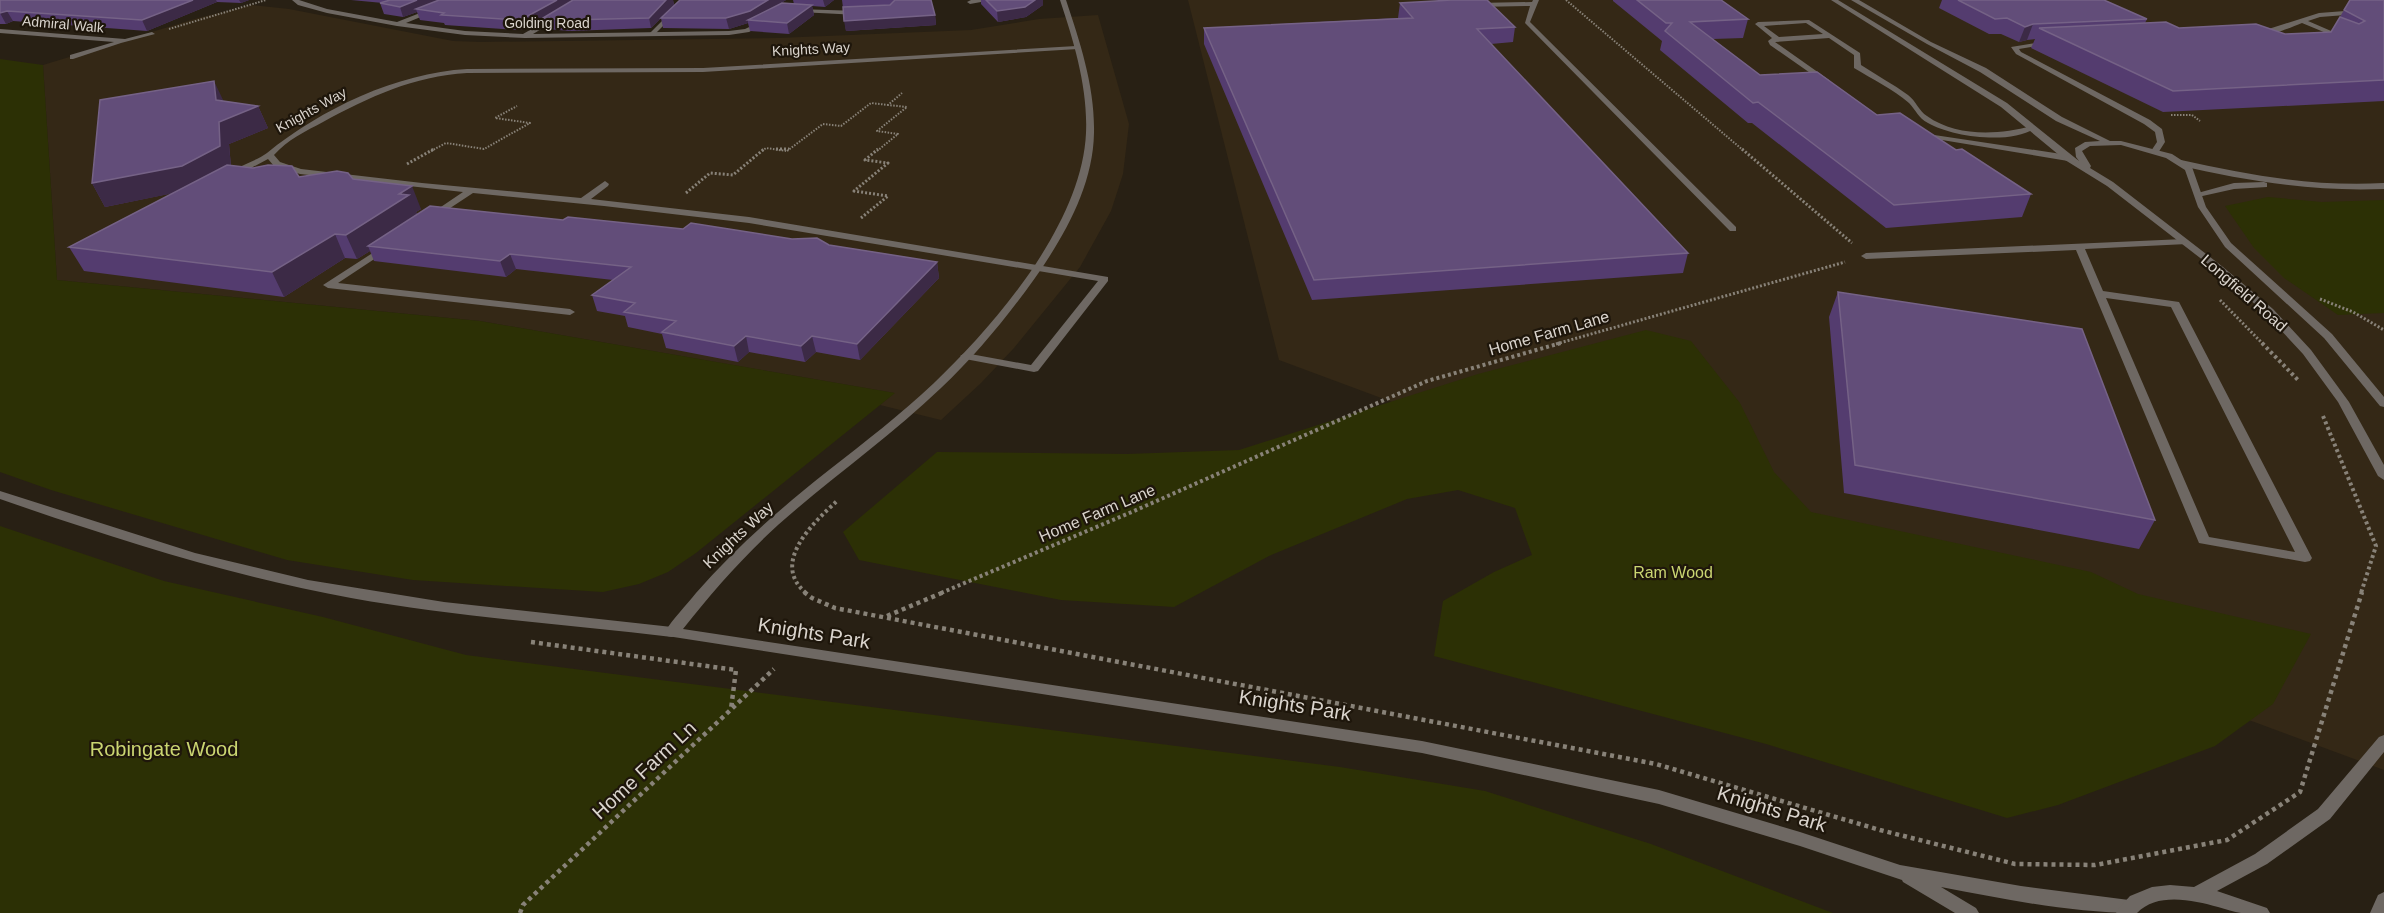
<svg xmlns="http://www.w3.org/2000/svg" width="2384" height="913" font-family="Arial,sans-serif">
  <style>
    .built { fill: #342816 }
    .green { fill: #2c3005 }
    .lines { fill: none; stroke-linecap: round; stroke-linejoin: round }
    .path-far3 { stroke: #888278; stroke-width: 2; stroke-dasharray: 1.5 1.5; stroke-linecap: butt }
    .path-far2 { stroke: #888278; stroke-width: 3; stroke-dasharray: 2 2; stroke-linecap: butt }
    .path-far1 { stroke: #888278; stroke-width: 4; stroke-dasharray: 3 3; stroke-linecap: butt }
    .path { stroke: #888278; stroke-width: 4.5; stroke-dasharray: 4 4; stroke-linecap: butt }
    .service { fill: #6e6863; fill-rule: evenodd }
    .minor { fill: #6e6863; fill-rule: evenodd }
    .tertiary { fill: #6e6863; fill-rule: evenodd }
    .wall { fill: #543c6f }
    .shaded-wall { fill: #3c2a46 }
    .building { fill: #624d79; stroke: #756286; stroke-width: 1.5 }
    .labels { text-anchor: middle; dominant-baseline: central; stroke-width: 4.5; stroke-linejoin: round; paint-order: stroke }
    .far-street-label { font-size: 14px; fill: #dad4cd; stroke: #1e160b }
    .street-label { font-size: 16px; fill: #dad4cd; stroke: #1e160b }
    .park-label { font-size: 16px; fill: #cad571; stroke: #1e160b }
    .near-street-label { font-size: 20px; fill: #dad4cd; stroke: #1e160b }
    .near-park-label { font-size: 20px; fill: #cad571; stroke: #1e160b }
  </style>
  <rect width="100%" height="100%" fill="#282014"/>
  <path class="built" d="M1188,0h1196v770l-1105,-410z
    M252,5l37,4 164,32 28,1 297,-4 193,-8 68,-11 59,-4 31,109 -6,50 -12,37 -31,56 -66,81 -33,35 -40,37 -61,-15 14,-12 -414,-72 -423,-41 -14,-215 155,-47z"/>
  <path class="green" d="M0,59l43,6 14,215 423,41 415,72 -199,160 -28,19 -29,12 -36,8 -190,-12 -126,-20 -236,-70 -51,-18z
    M2268,197l54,5 62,-2v113l-46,2 -54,-37 -30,-30 -29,-42z
    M1646,330l45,11 49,62 34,69 37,40 280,60 47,22 173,40 -38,70 -58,42 -157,59 -51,13 -241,-74 -332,-88 9,-55 51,-29 38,-17 -17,-47 -57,-18 -51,9 -138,57 -95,51 -113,-7 -202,-40 -16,-28 94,-80 190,2 112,-4 239,-76z
    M0,526l164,55 159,36 143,38 874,112 145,24 166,53 182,69h-1833z"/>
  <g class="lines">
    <path class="path-far3" d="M1566,0l178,151
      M169,29l97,-29
      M2171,115h21l8,6
      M431,151l15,-8 38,6 46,-26 -35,-5 22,-12
      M762,151l4,-3 20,3
      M787,151l36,-27 18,2 30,-23 17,2
      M877,151l21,-17 -21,-3 30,-24 -19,-2 14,-12"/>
    <path class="path-far2" d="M776,149h13
      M1742,149l110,94
      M407,164l27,-15
      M686,193l24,-20 23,2 31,-26
      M861,218l27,-22 -34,-5 34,-28 -23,-3 13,-11
      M2320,299l33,13 31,18
      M2220,300l43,44
      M1556,344l289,-82"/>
    <path class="path-far1" d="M2262,343l37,38
      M2323,416l53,130 -15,47
      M806,593c-36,-30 7,-70 31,-92
      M941,593l193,-82 293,-130 134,-38"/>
    <path class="path" d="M804,592l8,6 23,10 821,156 224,66 135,34 80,1 132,-25 73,-48 62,-200
      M887,616l57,-24
      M531,642l205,28 -5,39
      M520,913l3,-8 251,-236"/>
    <path class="service" d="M992,0l-22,4 -3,-2 4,-2z
      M1533,0h6l-9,22 206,205v4h-6l-205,-208 5,-17 -54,1 -3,-2 3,-2 56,-1z
      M2384,8v4l-64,5 -12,4 37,16 1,1 -3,2 -41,-17c-13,5 -33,15 -46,10l63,-20z
      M671,12l5,1 -22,22h-4v-2z
      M1809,20l51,33 1,12c15,10 32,19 47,30 8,6 11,16 19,21 29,21 72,19 104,10l4,2c-24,17 -83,9 -107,-5 -10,-5 -12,-13 -19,-20 -16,-14 -37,-24 -55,-35v-13l-25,-17 -54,4 54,38v4h-3l-56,-39 -2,-4 4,-3 -17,-14 3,-2zM1806,23l17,11 -44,3 -15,-11z
      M2047,41l2,1v2l-30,5 2,3 129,68 12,9 3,13 -7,11 -7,-2 6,-9 -2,-10 -11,-8 -128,-70 -5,-7z
      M1076,46l2,1v2l-375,23 -236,1c-53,3 -98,24 -144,49 -17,9 -36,18 -49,33l6,7 21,7 121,14 159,15 24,-17 4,3 -1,2 -17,13 158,18 359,60v4l-70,90 -4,1 -69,-13 -5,-3 5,-3 66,12 67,-84 -349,-58 -145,-17 -131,-13 -41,27 -5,-3 2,-2 34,-23 -163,-18 -26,-8 -6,-7 -34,18 -7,-2c11,-10 28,-13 40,-22 54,-44 130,-80 200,-84l236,-1z
      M1921,133l147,22 4,3 -4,3 -144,-24h-3z
      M2181,160c67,15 134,27 203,23v6c-70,3 -138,-8 -206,-24v-4z
      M2264,182l3,1v4l-33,2 -36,8 -4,-3 40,-11z
      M2184,239l3,1v4l-102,5 18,42 76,11 133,256 -2,3 -5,1 -106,-19 -123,-293 -210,9 -5,-3 5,-3zM2106,298l65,9 124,245 -86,-15z
      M385,245l3,1v4l-50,33 232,26 5,3 -5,3 -242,-27 -5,-3z
      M0,491l195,62 113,27 136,22 228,25 5,1 2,4 -2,4 -5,1c-107,-13 -215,-20 -321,-39 -120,-22 -236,-59 -351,-99z"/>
    <path class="minor" d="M292,0h7l28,9 70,13 56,-22h9l-56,23 59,8 58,3 59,-34h8l-57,34 196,-3 16,-2 19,-9 3,2 -18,10 -20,3 -204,3 -60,-3 -68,-9 -70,-13 -29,-8z
      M1060,0h6c14,42 29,87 28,133 -1,53 -29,102 -59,145 -28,39 -59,77 -94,110 -51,49 -110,90 -163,137 -35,32 -66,67 -95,104l739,112 237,49 141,42 100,33 121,21 108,14 6,3 3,5 -3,5c-65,0 -130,-14 -194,-26l35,21 3,5h-24l-52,-31 -1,-2 -102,-34 -141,-42 -237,-51 -755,-117 -2,-4c8,-14 21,-26 31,-39 40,-46 85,-85 133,-123 36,-28 72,-56 105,-87 63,-60 148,-160 152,-250 2,-45 -12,-91 -26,-133z
      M797,9l62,2 3,2 -3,2 -60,-3 -2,-1z
      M0,29l125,10 27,-7 3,2 -34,9 -48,16h-3v-4l44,-13 -114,-9z"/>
    <path class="tertiary" d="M1831,0h7l169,103 72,58 -3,-4 -1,-9 10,-6 15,-1 -44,-20 -76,-49 -53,-28 -76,-44h8l72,42 55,26 76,49 48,24h11l51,13 20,13 14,40 25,36 101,91 52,63v10l-4,-1 -56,-68 -99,-91 -27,-40 -13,-37 -19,-12 -45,-13 -31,1 -8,5 9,15 -1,2 23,14 110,85 50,42 38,41 38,52 35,63v15l-6,-4 -40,-74 -35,-48 -38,-41 -48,-42 -110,-85 -42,-26 -64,-53z
      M2384,735v17l-54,67 -63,45 -50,27 50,17 3,5c-10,0 -20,0 -29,0 -7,-1 -15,-4 -23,-6 -25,-7 -61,-15 -81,6h-21l3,-5 11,-12 22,-9 18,-2 24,2 61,-33 63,-45 61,-72z
      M2384,892v21h-14l8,-18z"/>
  </g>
  <path class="wall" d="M0,0h249l-8,3 -24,-1 -70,29 -134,-10 -7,3h-6z
    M351,0h322l1,5 -7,7 13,-12h106l-5,3 13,1 -1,-4h41l-9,7 -13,-1 2,9 -25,19 -39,-3 -2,-8 -19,6 -66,-1 -2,-10 -10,10 -81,3 -24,-2 -3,-9 -14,8 -10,2 -74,-5 -1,-2 -24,-3 -3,-8 -14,5 -19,-3 -4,-11h3z
    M842,0h89l4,15 1,10 -90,6z
    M981,0h62v5l-17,12 -28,5 -17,-18z
    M1613,0h108l27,19 -5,19 -30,1 47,36 117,40 79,35 75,44 -9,23 -136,11 -134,-105h-4l-88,-73 2,-9 -49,-40z
    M1942,0h162l43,19 -2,4 34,5 106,6 46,-2 19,-32h34v101l-221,11 -132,-64 4,-9 -8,1 -8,2 -18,-8h-12l-50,-26z
    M1400,3l115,24 -2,15 -22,2 197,209 -5,20 -371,27 -108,-256v-16l194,-10z
    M224,101l34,5 10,22 -39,16 2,22 68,11 54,2 68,30 -5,3 1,2 146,6 229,19 145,23 2,16 -79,82 -44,-8 -11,10 -56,-10 -11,10 -72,-14 -4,-14 -34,-7 -3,-11 -28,-5 -5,-16 21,-15 -97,-11 -10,8 -132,-16 -4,-10 -13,8 -12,-1 -61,39 -200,-26 -15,-24 104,-54 -68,14 -13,-24z
    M1838,292l317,228 -16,29 -295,-56 -15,-176z"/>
  <path class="shaded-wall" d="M193,0h23l1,2 -70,29 -5,-11z
    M239,0h10l-8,3z
    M417,0h30l-31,9 1,3 -14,5 -3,-10z
    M557,0h21l-35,18v2l-14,8 -10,2 -3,-10z
    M666,0h7l1,5 -23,23 -2,-10z
    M768,0h18l-32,21 -6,-1v3l-19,6 -3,-11z
    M823,0h11l-9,7z
    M1035,0h8v5l-17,12 -28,5 -1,-11z
    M812,5l2,10 -25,19 -2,-11z
    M7,11l6,10 -7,3 -6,-11z
    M935,15l1,10 -90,6 -2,-10z
    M2033,24l-6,16 -8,2 6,-15z
    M214,81l10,21 34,4 10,22 -39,16 2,25 -37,20 -89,18 -13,-24z
    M412,186l9,23 -5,3 3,7 -51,27 2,5 -13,8 -11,-24 53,-41z
    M335,234l10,24 -61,39 -12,-25z
    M510,254l6,15 -10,8 -6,-16z
    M937,262l2,16 -79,82 -3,-16z
    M746,336l3,16 -11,10 -4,-16z
    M812,336l4,16 -11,10 -4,-16z"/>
  <path class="building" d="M0,0h193l-51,20 -135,-9 -7,2z
    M390,0h27l-17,7 -20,-4z
    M439,0h118l-31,17 -10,3 -75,-5 3,-2 -28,-4z
    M573,0h93l-17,18 -82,2 -24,-2z
    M680,0h88l-18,11 -24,7h-65z
    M895,0h36l4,15 -91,6 -1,-14 47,-2z
    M986,0h49l-10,7 -28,4z
    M1452,0h35l28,27 -38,2 211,224 -374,27 -110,-252 209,-10 -13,-15z
    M1637,0h84l27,19 -58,3 70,53 57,-3 60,43 23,-2 56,37 6,-1 69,45 -137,11 -136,-103 -5,1 -88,-72 7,-8h-6z
    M1958,0h146l43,19 -114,5 -8,3 -18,-9 -12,1z
    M2350,0h34v80l-211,11 -134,-63 127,-6 13,6 77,-4 29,10 46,-2 9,-15 19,7 6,-3 -21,-11z
    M782,3l30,2 -25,18 -39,-3z
    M214,81l2,19 42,6 -39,16 1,24 -38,20 -90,17 8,-83z
    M227,165l26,3 15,-3 24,1 7,11 38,-6 11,2 5,6 59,7 -13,8 10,1 -63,40 -11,-1 -63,38 -203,-25z
    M430,206l133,14 5,-3 115,12 8,-6 101,16 25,-1 12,7 108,17 -80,82 -45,-8 -11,10 -55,-10 -12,10 -72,-14 14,-11 -52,-9 11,-9 -43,-8 39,-28 -121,-13 -10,7 -132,-15z
    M1838,292l244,37 73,191 -300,-55z"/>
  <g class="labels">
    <g class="far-street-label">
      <text x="547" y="23">Golding Road</text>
      <text transform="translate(63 24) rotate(5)">Admiral Walk</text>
      <text transform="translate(811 49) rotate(-3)">Knights Way</text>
      <text transform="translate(311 110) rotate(-29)">Knights Way</text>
    </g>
    <g class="street-label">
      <text transform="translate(2244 293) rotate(41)">Longfield Road</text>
      <text transform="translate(1549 333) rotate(-16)">Home Farm Lane</text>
      <text transform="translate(1097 513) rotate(-23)">Home Farm Lane</text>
      <text transform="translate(738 535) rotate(-43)">Knights Way</text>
    </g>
    <g class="park-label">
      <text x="1673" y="572">Ram Wood</text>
    </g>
    <g class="near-street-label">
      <text transform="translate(814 633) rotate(9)">Knights Park</text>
      <text transform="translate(1295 705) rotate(9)">Knights Park</text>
      <text transform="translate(644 770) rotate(-43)">Home Farm Ln</text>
      <text transform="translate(1772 809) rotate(17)">Knights Park</text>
    </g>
    <g class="near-park-label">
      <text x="164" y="749">Robingate Wood</text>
    </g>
  </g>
</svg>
